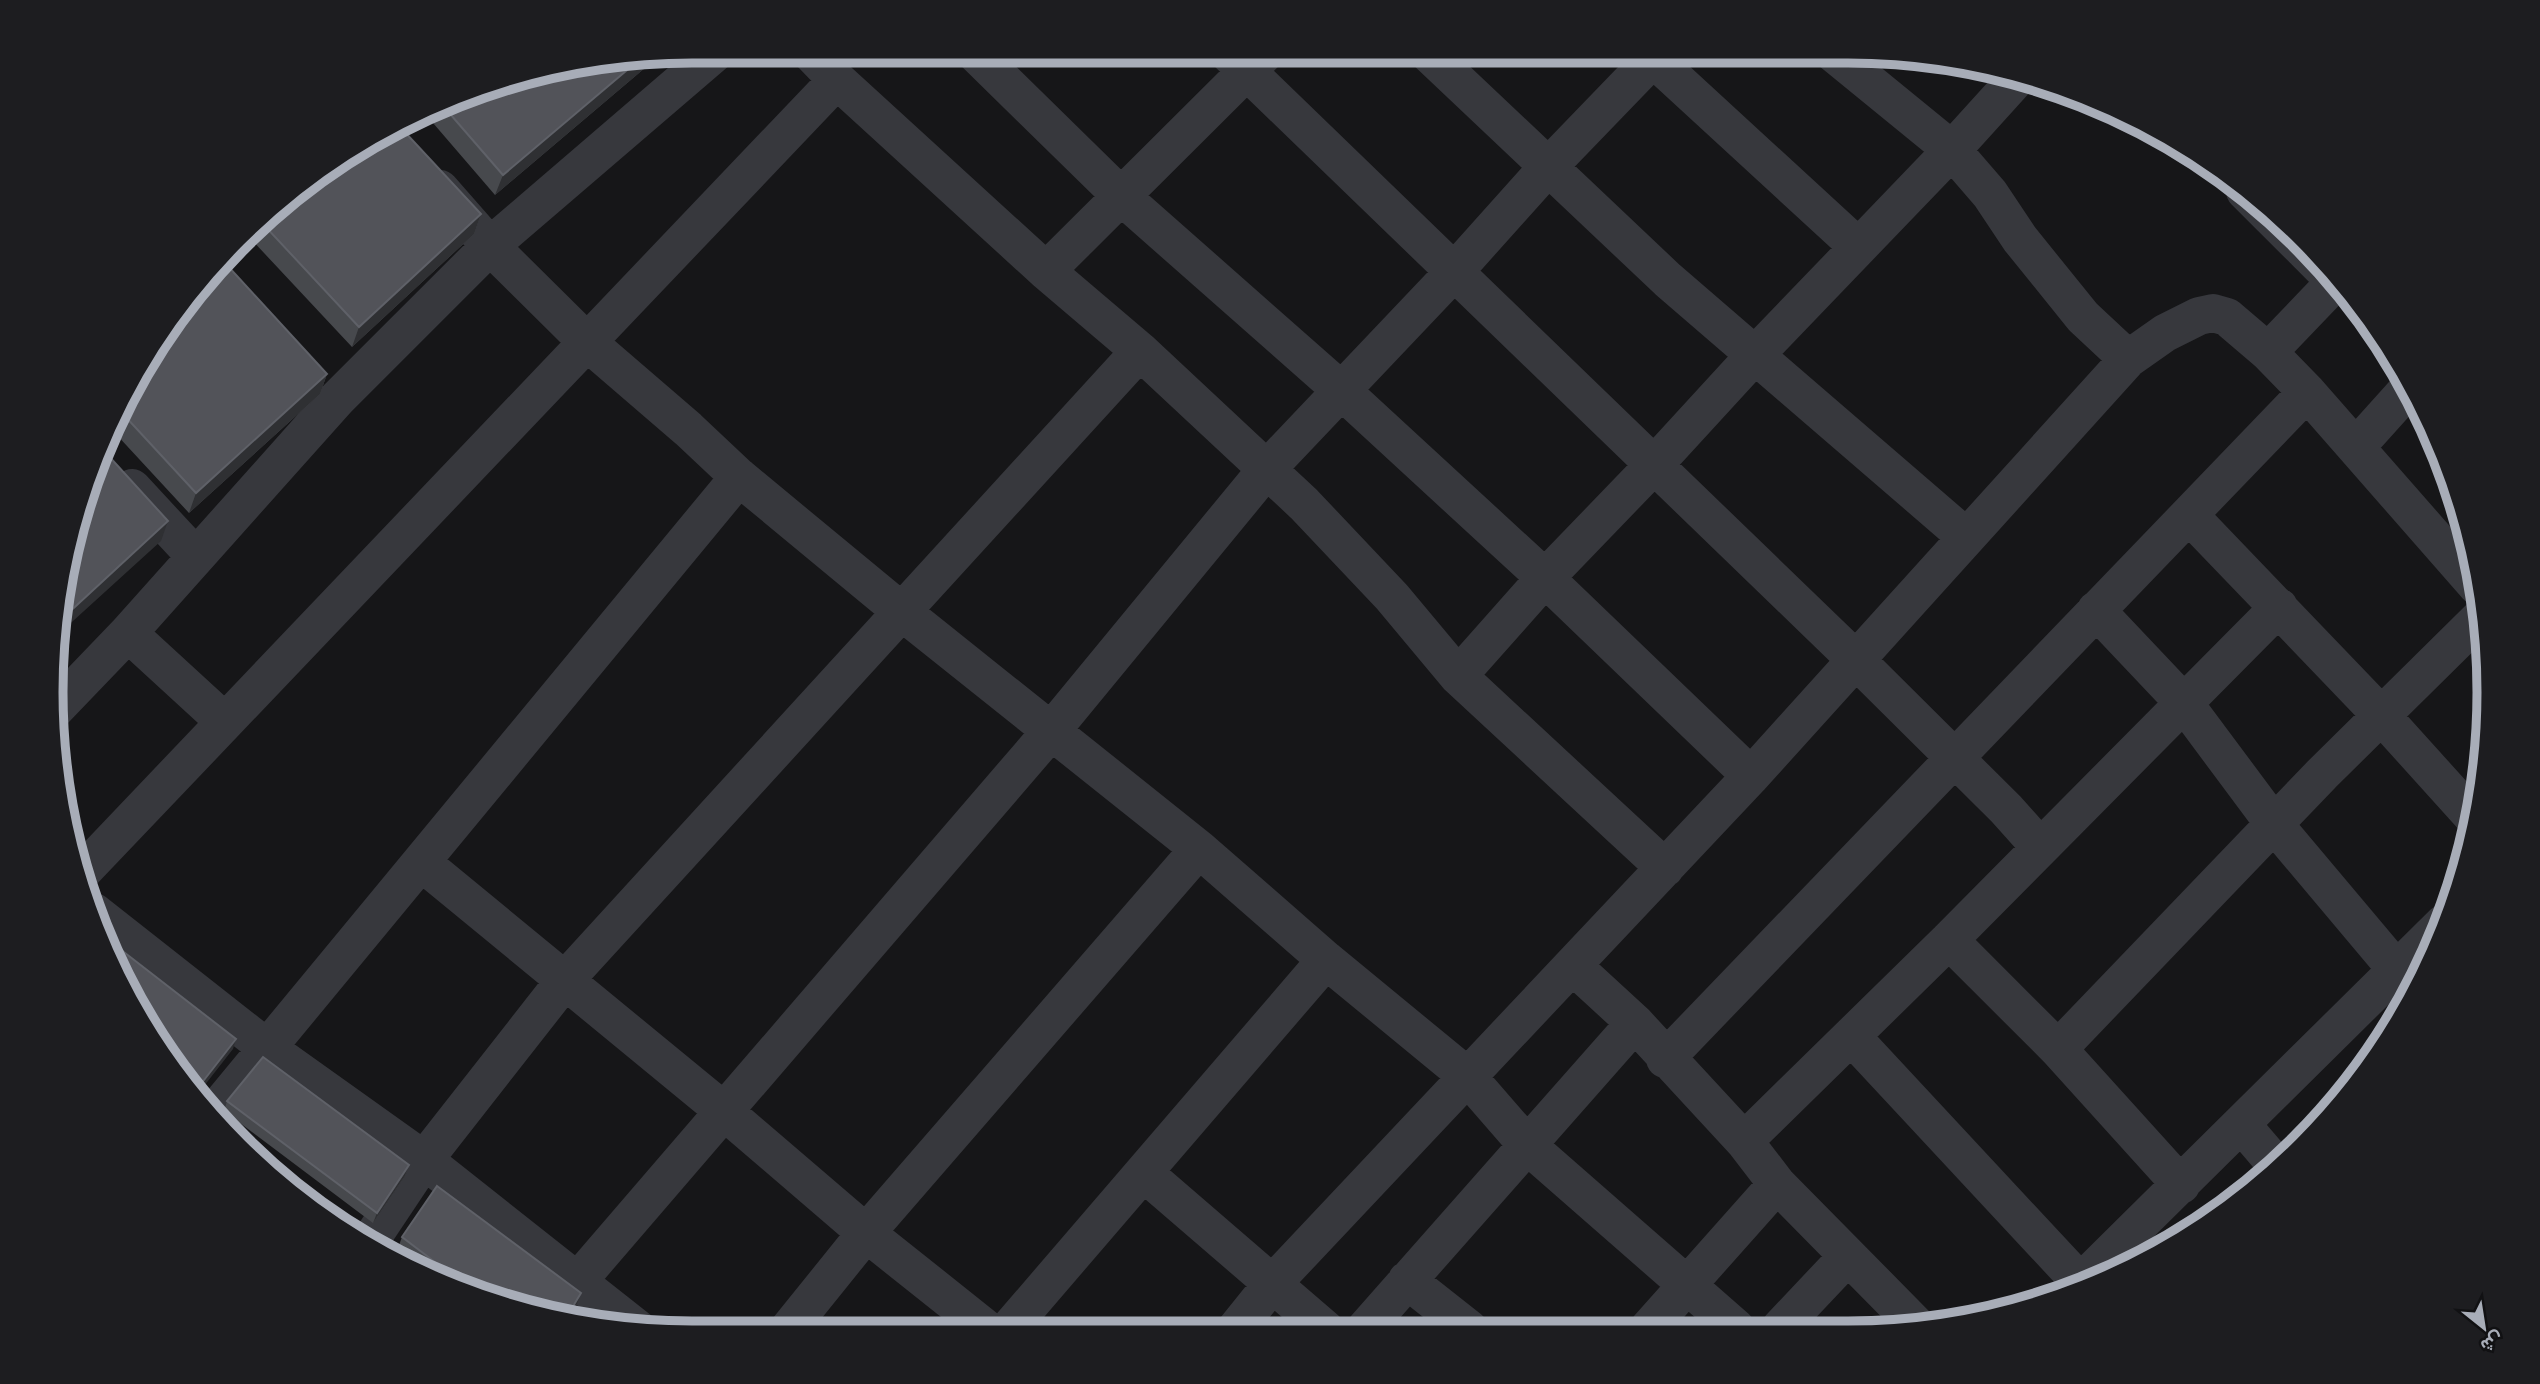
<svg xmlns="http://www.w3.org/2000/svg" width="2540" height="1384" font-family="'Nunito Sans',Vazirmatn,sans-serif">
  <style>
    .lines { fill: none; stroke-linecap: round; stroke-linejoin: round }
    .minor { stroke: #37383d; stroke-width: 38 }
    .wall { fill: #47494d }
    .shaded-wall { fill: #2f3033 }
    .building { fill: #525359; stroke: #5f6168; stroke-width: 2 }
    .rim { fill: none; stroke: #a8adb8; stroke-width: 9 }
  </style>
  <rect width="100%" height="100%" fill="#161618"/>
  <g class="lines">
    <path class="minor" d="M809,51l28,29 209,191 94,80 164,153 88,93 66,79 207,192
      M973,51l148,145 221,195 203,187 206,198
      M1226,51l630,609 150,149 34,38
      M1427,52l241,228 298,257
      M1646,52l211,194
      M1832,52l120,98 38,44 30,45 63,78 45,42
      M440,189l50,57 97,96 101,87 51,48 162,134 298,238 127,111 141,116 60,69 209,183
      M2245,191l90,90
      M1046,271l221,-220
      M2268,352l69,-72
      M2356,447l54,-60
      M132,488l63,68
      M2189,515l192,200 93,103
      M2096,610l88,93 90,121 122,145
      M128,633l97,89
      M1458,676l87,-98 109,-113 100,-109 198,-206 68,-75
      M55,709l73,-76 209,-234 153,-153 227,-195
      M421,862l304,250 141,121 123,98
      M84,870l753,-790
      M94,912l173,136 157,112 215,170
      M1949,940l109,109 123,136
      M1573,966l62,57 109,118 33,43 142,144
      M1852,1037l229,246
      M2058,1049l264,-275 160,-158
      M1665,1059l642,-667
      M211,1116l528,-639
      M2242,1125l35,41
      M1744,1141l205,-201 330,-333
      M1144,1173l182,157
      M368,1244l56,-84 141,-180 575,-629
      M1407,1280l62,49
      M577,1282l475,-552 214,-260 187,-197 95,-106 111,-115
      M2074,1289l370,-366
      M1780,1328l68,-72
      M1648,1329l129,-145
      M1235,1330l37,-46 479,-508 377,-417 37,-26 34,-17 14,-3 14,4 41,35 39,40 170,194
      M1364,1330l271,-307
      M787,1331l79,-98 333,-384
      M1007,1331l319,-371"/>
  </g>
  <path class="wall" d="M659,56l-164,139 -68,-79 59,-31z
    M301,184l180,30 -7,20 -122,113 -102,-109z
    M159,336l168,38 -7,20 -131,119 -74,-80z
    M227,1101l182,64 -4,11 -32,47 -149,-112z
    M402,1237l175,67 -9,14 -42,-7 -96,-39 -32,-24z"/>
  <path class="shaded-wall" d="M659,56l-164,139 8,-20 136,-115z
    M481,214l-7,20 -122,113 7,-20z
    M327,374l-7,20 -131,119 7,-20z
    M168,521l-7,20 -99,90 2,-14z
    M236,1039l-3,10 -36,46 -1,-3 1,-3z
    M409,1165l-4,11 -32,47 4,-10z
    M581,1293l-4,11 -9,14h-2z"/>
  <path class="building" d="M639,60l-136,115 -59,-68 42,-22z
    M402,129l79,85 -122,113 -96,-103 38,-40z
    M226,264l101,110 -131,119 -73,-79 36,-78z
    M106,453l62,68 -104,96 9,-91z
    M98,932l138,107 -39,50 -6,-4 -91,-147z
    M263,1057l146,108 -32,48 -150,-112z
    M437,1186l144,107 -15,25 -40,-7 -57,-23 -67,-51z
    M617,1316l15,13 -22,-4z"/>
  <path d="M0 0H2540V1384H0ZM692 63H1848A629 629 0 0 1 2477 692V692A629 629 0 0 1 1848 1321H692A629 629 0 0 1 63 692V692A629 629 0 0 1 692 63Z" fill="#1d1d20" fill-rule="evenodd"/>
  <path class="rim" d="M692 63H1848A629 629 0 0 1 2477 692V692A629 629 0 0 1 1848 1321H692A629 629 0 0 1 63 692V692A629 629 0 0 1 692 63Z"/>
  <g transform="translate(2484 1328) rotate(150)" stroke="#111113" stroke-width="5" paint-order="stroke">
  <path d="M0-5L12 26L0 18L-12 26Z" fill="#a8adb8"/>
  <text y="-10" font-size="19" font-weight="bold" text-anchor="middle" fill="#a8adb8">ش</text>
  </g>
</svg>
